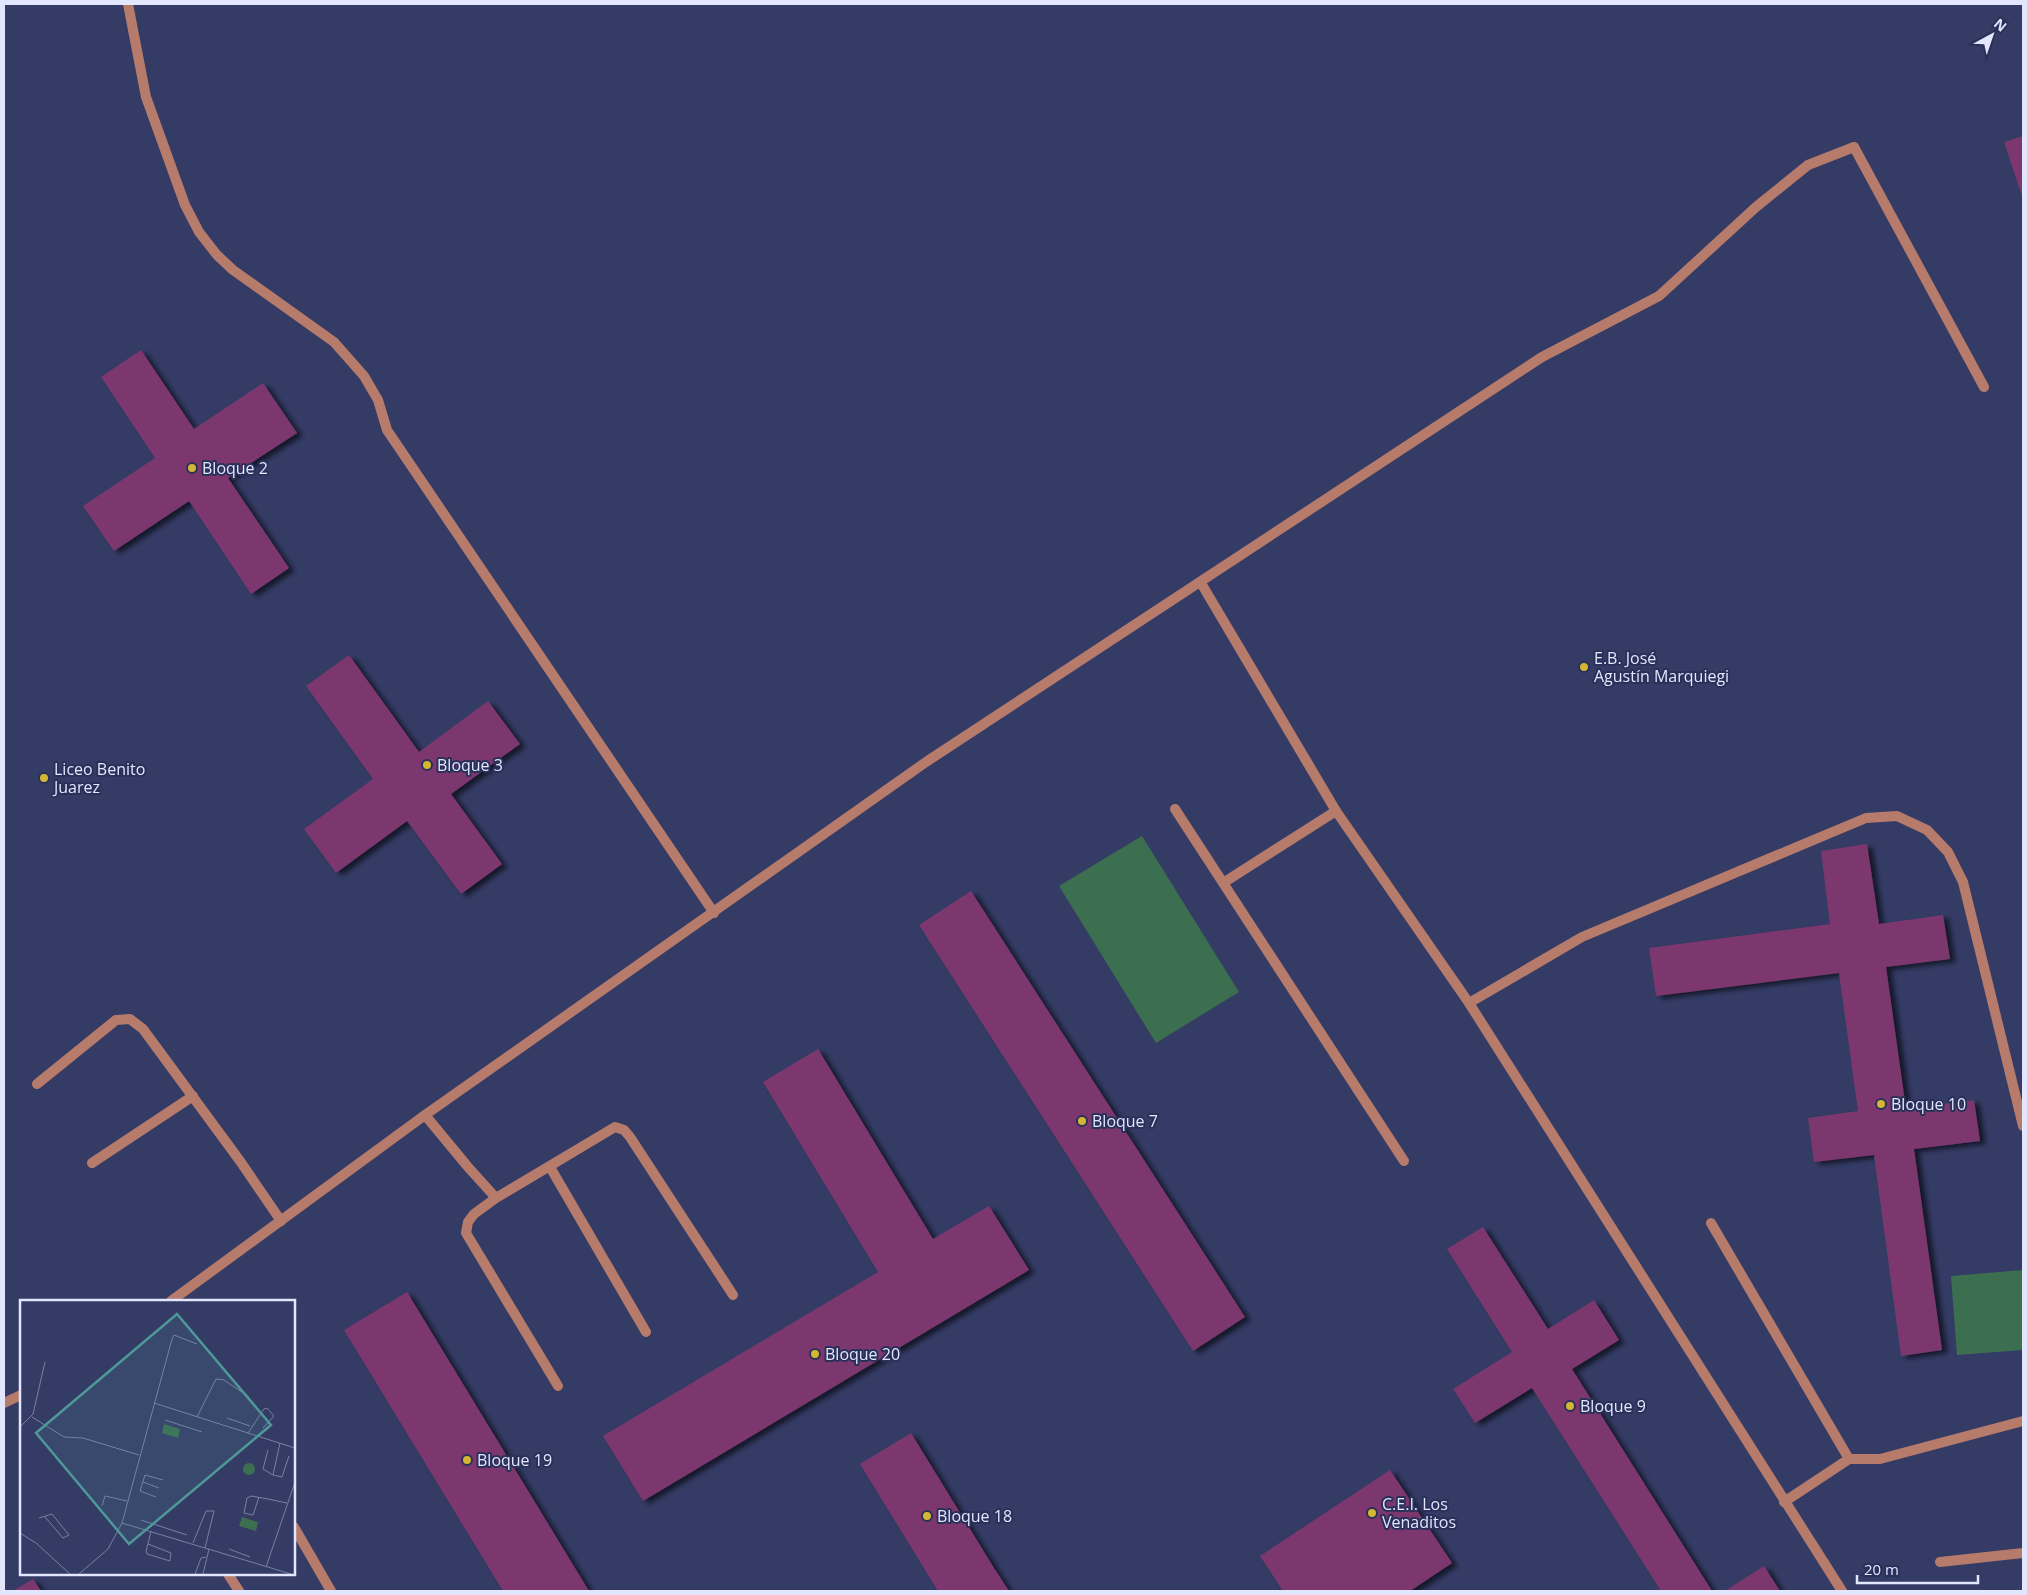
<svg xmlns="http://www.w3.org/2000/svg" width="2027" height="1595" font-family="'Open Sans',sans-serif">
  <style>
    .green { fill: #3c6f4f }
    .building { fill: #7b386e; filter: url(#shadow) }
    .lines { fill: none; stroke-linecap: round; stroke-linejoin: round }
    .lane { stroke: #b77b6b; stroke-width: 10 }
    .street { stroke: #b77b6b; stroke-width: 10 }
    .poi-dot { fill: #d4b635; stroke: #2a3059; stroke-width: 2 }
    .labels { text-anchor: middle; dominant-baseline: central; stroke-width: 4; stroke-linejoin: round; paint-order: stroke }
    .poi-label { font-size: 16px; fill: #e2e7fd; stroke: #2a3059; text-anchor: start }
    .inset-road { fill: none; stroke: #7a80a2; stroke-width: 1 }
    .view { fill: #4e9899; fill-opacity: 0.15; stroke: #4e9899; stroke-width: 2.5 }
    .inset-edge { fill: none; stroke: #e2e7fd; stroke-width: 2.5 }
  </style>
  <defs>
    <filter id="shadow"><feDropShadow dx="5.5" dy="3" stdDeviation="2.5" flood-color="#0009"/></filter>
  </defs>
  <rect width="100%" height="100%" fill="#343b65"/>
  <path class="green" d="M1142,836l97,156 -83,51 -97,-157z
    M2023,1270v80l-66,5 -6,-79z"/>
  <path class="building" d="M2023,136v63l-19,-57z
    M141,350l53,79 69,-46 34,50 -69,45 61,90 -38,26 -62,-93 -75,50 -31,-45 72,-48 -54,-81z
    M349,655l70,97 69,-51 32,43 -69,50 51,70 -41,30 -54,-73 -71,52 -32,-44 69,-50 -67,-93z
    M1867,844l12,80 64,-9 7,44 -64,8 20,142 68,-9 6,41 -66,8 28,201 -41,6 -27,-201 -60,7 -6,-44 50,-7 -19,-138 -183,23 -7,-48 181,-24 -9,-73z
    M971,891l274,426 -52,34 -274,-426z
    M818,1049l115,190 56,-33 40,64 -386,231 -40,-65 275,-164 -115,-190z
    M1483,1227l65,102 46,-29 25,40 -47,29 140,222h-51l-129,-203 -57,35 -22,-34 59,-37 -65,-103z
    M407,1292l182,299h-86l-159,-261z
    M911,1433l83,135 15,23h-71l-78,-127z
    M1390,1470l62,93 -42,28h-127l-23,-35z
    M1764,1566l16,25h-55z
    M33,1579l8,12h-28z"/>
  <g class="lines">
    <path class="lane" d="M1854,147l130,240
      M1175,809l229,352
      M1223,883l113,-72
      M1469,1003l113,-66 284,-119 31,-2 30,14 21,22 15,30 60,244
      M37,1084l79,-64 14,-1 13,10 97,132 41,60
      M425,1115l43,52 28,31
      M92,1163l101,-67
      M550,1167l96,165
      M1711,1223l138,236
      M558,1386l-92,-153 2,-11 6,-8 22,-16 119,-71 9,3 6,7 103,158
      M1784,1502l65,-43h31l143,-38
      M294,1527l37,64
      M1940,1562l83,-9"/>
    <path class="street" d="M128,4l18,93 39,108 14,27 18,23 16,15 101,72 30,34 14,24 9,30 327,483
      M1201,583l135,228 133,192 373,588
      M171,1301l254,-186 501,-353 616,-405 117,-61 97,-89 52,-42 46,-18
      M4,1403l17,-8
      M228,1574l11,17"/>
  </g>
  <g class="poi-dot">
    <circle cx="192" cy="468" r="5"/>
    <circle cx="1584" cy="667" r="5"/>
    <circle cx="427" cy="765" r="5"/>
    <circle cx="44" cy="778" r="5"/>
    <circle cx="1881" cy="1104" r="5"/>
    <circle cx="1082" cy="1121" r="5"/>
    <circle cx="815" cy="1354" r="5"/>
    <circle cx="1570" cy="1406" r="5"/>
    <circle cx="467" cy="1460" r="5"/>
    <circle cx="1372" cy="1513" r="5"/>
    <circle cx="927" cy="1516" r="5"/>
  </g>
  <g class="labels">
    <g class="poi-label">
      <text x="202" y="468">Bloque 2</text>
      <text x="1594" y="658">E.B. José<tspan x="1594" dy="18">Agustín Marquiegi</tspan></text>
      <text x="437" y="765">Bloque 3</text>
      <text x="54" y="769">Liceo Benito<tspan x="54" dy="18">Juarez</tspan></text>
      <text x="1891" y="1104">Bloque 10</text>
      <text x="1092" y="1121">Bloque 7</text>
      <text x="825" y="1354">Bloque 20</text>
      <text x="1580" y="1406">Bloque 9</text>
      <text x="477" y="1460">Bloque 19</text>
      <text x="1382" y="1504">C.E.I. Los<tspan x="1382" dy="18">Venaditos</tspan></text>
      <text x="937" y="1516">Bloque 18</text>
    </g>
  </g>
  <g transform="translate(20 1300)">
    <rect width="275" height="275" fill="#343b65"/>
    <path d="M144,124l16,5 -2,9 -16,-5zM223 169a6 6 0 1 1 12 0a6 6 0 1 1-12 0ZM222,217l16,5 -2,9 -17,-5z" fill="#3c6f4f"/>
    <path class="inset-road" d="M134,103l141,45M12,117l32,20 19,1 56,17M177,117l19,-38 8,1 25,17M207,118l23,8M145,120l37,12M0,127l13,-13 12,-52M228,133l16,-24 3,-1 7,8 -11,12M248,150l-5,19 10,6 9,2 7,-21M253,175l7,-32M123,182l16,6M136,197l-16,-6 5,-16 18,5M239,197l-6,18 -9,-2 3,-15 4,-2 17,3 19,4M82,206l3,-10 22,5M19,218l13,-4 17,21 -6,3 -18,-21M121,220l46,15M102,223l169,51M0,233l16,10 34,31M173,243l13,-32h8l-9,37M128,244l23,9 -1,8 -23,-7 -1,-3 2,-7 3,-13M209,249l21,8M246,267l29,-85M59,274l29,-25 14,-26 50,-184 2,-4 23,9M175,274l6,-16 5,-1M183,274l6,-25"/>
    <path class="view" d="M157,14l94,111 -142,119 -93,-111z"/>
    <rect width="275" height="275" class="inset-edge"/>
  </g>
  <rect width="2027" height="1595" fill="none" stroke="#e2e7fd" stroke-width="10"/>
  <g transform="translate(1992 35) rotate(40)" stroke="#2a3059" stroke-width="4" paint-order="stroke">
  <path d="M0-4L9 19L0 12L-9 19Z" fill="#e2e7fd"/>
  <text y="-8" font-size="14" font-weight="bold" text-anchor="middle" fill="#e2e7fd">N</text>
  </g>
  <path d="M1857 1575v8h121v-8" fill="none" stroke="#e2e7fd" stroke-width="2.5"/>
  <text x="1864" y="1575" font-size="15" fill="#e2e7fd" stroke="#2a3059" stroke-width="4" paint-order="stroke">20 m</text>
</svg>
